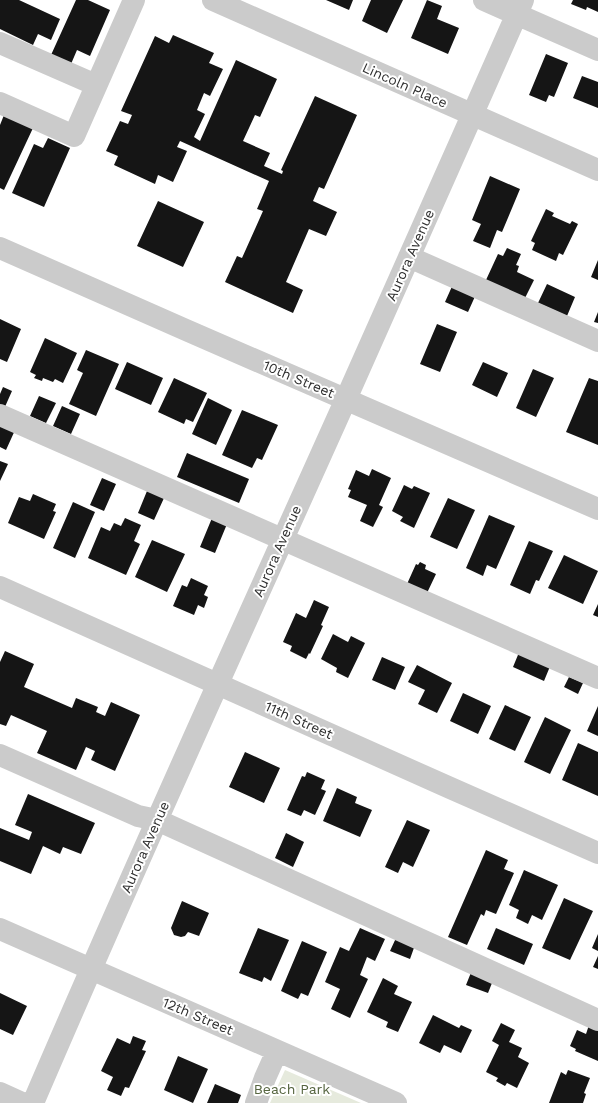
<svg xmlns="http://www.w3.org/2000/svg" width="598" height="1103" font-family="'Work Sans',sans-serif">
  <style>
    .green { fill: #e6eadd }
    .building { fill: #151515 }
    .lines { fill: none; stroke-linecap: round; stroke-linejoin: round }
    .minor { stroke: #cbcbcb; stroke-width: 22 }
    .labels { text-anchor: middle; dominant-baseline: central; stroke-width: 4; stroke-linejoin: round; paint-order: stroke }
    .street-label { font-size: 14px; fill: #2e2e2e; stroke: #fff }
    .park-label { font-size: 14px; fill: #566540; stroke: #fff }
  </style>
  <rect width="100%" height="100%" fill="#fff"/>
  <path class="green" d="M285,1070l76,33h-91z"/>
  <path class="building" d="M0,0h19l41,19 -9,21 -13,-6 -5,11 -33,-16z
    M76,0h12l22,10 -20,46 -13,-6 -6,14 -20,-9z
    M326,0h27l-4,10z
    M371,0h32l-16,33 -25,-12z
    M427,0l15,6 -5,13 22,9 -11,26 -37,-16z
    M573,0h25v12l-11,-5 -1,3 -15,-6z
    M173,35l41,18 -5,10 14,6 -13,27 -6,-3 -7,17 8,4 -11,23 6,4 36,-81 41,19 -17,38 -5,-2 -12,26 27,12 -6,13 18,8 1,-3 -2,-1 34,-74 42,19 -33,74 -5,-2 -6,14 24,11 -11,24 -17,-7 -23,53 17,8 -10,23 -68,-31 12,-26 5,2 21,-47 -6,-2 12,-28 -89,-40 -3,6 10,4 -14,31 -15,-7 -3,9 -41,-19 4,-9 -12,-5 14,-30 8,3 4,-9 -11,-4 34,-75 14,7z
    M546,54l22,9 -14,34 -5,-2 -3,7 -17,-7z
    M582,76l16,6v26l-25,-10z
    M4,115l29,13 -29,62 -4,-2v-63z
    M48,138l22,10 -26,59 -32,-14 22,-49 9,4z
    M490,176l30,13 -18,43 -5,-2 -7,18 -17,-7 8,-17 -9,-4z
    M158,201l46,21 -21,45 -46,-21z
    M546,209l8,4 -2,3 18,8 2,-3 6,3 -15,31 -4,-2 -3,8 -24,-11 3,-7 -4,-2z
    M507,248l14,6 -5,11 3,1 -2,6 17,8 -9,18 -39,-18 12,-26 5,2z
    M598,260v20l-7,-3z
    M454,282l23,10 -9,20 -23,-10z
    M547,284l28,13 -8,19 -29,-13z
    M598,312v11l-4,-1z
    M0,319l21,10 -14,33 -7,-3z
    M437,324l20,8 -17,40 -20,-8z
    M45,338l32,15 -14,30 -8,-4 -2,3 -10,-4 -1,3 -8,-3 2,-3 -6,-3z
    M86,350l33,14 -23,52 -27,-12 14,-31 -6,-3z
    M127,362l36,16 -12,27 -36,-16z
    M483,362l25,11 -11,24 -25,-12z
    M533,369l21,9 -18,39 -20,-9z
    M174,378l33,15 -14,29 -7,-3 -2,5 -26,-12z
    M589,378l9,3v64l-32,-13z
    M3,387l9,4 -8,18 -4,-2v-13z
    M39,396l17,7 -10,20 -16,-7z
    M208,398l24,12 -16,35 -24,-11z
    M62,406l18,8 -9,20 -18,-8z
    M242,410l36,15 -16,35 -5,-2 -5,10 -30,-13z
    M0,421l16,7 -10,22 -6,-3z
    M187,453l62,26 -10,24 -62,-26z
    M0,461l8,3 -8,17z
    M372,469l19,9 -12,27 4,2 -10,20 -13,-6 7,-16 -19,-8 3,-7 -3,-1 8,-19 13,6z
    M102,478l14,6 -12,27 -14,-6z
    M404,485l8,4 2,-3 16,7 -16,35 -14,-7 3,-4 -11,-6z
    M147,491l17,7 -10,22 -16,-7z
    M33,494l23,10 -3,7 3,1 -12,27 -36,-16 11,-26 11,4z
    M448,498l27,12 -18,39 -27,-12z
    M73,502l22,10 -20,46 -22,-10z
    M489,515l26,11 -19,43 -9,-4 -4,11 -17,-8z
    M125,518l16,7 -7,16 6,3 -14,31 -38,-17 13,-31 9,4 4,-8 7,3z
    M212,518l15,6 -12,29 -15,-6z
    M152,540l33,14 -18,38 -32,-15z
    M529,541l24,10 -14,30 -3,-1 -6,14 -20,-9z
    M564,555l34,16 -15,33 -35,-16z
    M420,562l6,3 -1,4 11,5 -9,19 -20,-9 9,-20 2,1z
    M191,578l17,8 -4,9 4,2 -4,11 -6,-3 -4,10 -21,-9 9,-21 5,2z
    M314,600l15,7 -8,18 2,1 -13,28 -1,-1 -3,6 -16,-8 2,-5 -9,-4 13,-29 10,5z
    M598,604v13l-5,-2z
    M333,634l15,8 3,-6 14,7 -17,35 -12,-6 1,-4 -16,-9z
    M520,650l31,14 -7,17 -31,-14z
    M5,651l29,13 -10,23 48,21 4,-10 22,9 -2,5 9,4 6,-14 29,13 -25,56 -24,-11 4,-9 -9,-4 -10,23 -39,-17 10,-22 -36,-16 -5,11 -6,-2v-62z
    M382,657l23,10 -10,23 -23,-10z
    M417,665l35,18 -15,30 -19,-9 7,-14 -17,-8z
    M569,677l14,6 -5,11 -14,-7z
    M463,693l28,13 -13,28 -28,-13z
    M505,705l26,12 -16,34 -26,-12z
    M598,706v30l-11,-5z
    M545,717l26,13 -21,44 -26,-12z
    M578,743l20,9v44l-36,-16z
    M245,752l35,16 -16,35 -35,-16z
    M307,772l18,8 -4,9 5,2 -11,24 -11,-5 -3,6 -14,-6 15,-34 3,1z
    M337,788l20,9 -2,6 17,7 -12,27 -37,-16z
    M28,794l67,29 -14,31 -18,-7 -3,7 -17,-8 -12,28 -31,-13v-33l29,12 3,-8 -17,-7z
    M407,820l23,10 -17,37 -10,-5 -5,11 -13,-6z
    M286,833l18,9 -11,25 -18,-9z
    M486,850l22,10 -4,9 10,4 -18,41 -10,-4 -2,6 -3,-2 -14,31 -19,-8z
    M524,870l34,15 -16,35 -10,-5 -4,9 -12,-6 3,-8 -10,-5z
    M564,898l29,13 -23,49 -28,-12z
    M182,901l27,12 -10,23 -11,-4 -3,4 -4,1 -7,-2 -3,-7z
    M258,928l31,12 -18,41 -7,-4 -2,5 -23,-9z
    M360,928l25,11 -10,22 -8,-4 -7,18 8,4 -18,39 -19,-9 9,-20 -15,-7 15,-35 9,4z
    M496,928l37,16 -9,21 -37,-16z
    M598,934v17l-6,-3z
    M396,938l19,7 -5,14 -20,-8z
    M302,941l25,11 -19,44 -7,-3 -3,6 -17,-8z
    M598,956v13l-5,-2z
    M472,970l22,8 -6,15 -22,-8z
    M383,978l15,8 -4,8 18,8 -14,30 -12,-5 2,-5 -21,-10z
    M0,993l27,13 -14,29 -13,-6z
    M433,1015l26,13 2,-3 11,5 -11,23 -17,-8 -4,8 -21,-10z
    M501,1023l14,7 -6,12 13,6 -4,9 11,6 -12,25 -10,-5 -2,3 -9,-5 2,-3 -12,-6 13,-27 -7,-4z
    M589,1025l9,4v32l-23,-10 1,-2 -6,-3 7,-16 9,4z
    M133,1036l13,5 -4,9 4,1 -17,37 -4,-1 -4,9 -14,-6 6,-13 -12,-6 16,-33 13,6z
    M178,1056l30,13 -15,34 -29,-13z
    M568,1070l22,8 -6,15 2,1 -3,9h-34l12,-31 5,3z
    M215,1084l26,11 -3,8h-31z"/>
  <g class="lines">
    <path class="minor" d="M213,0l385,170
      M484,0l114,50
      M0,43l96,42
      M0,103l74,33 60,-136
      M0,248l186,82 412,179
      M409,257l189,84
      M0,415l598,263
      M0,587c200,88 398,179 598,266
      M0,755l138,61 19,4 441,200
      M0,929l396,174
      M0,1093l22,10
      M33,1103c101,-236 208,-470 313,-704 60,-133 118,-266 177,-399
      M256,1103l9,-25 12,-27"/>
  </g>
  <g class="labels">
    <g class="street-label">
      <text transform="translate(405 85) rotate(24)">Lincoln Place</text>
      <text transform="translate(410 255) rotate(-66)">Aurora Avenue</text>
      <text transform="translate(299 379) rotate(23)">10th Street</text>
      <text transform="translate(277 551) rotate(-66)">Aurora Avenue</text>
      <text transform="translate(299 720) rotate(24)">11th Street</text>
      <text transform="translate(145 847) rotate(-66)">Aurora Avenue</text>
      <text transform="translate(198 1016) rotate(23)">12th Street</text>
    </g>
    <g class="park-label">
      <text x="292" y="1089">Beach Park</text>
    </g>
  </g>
</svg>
